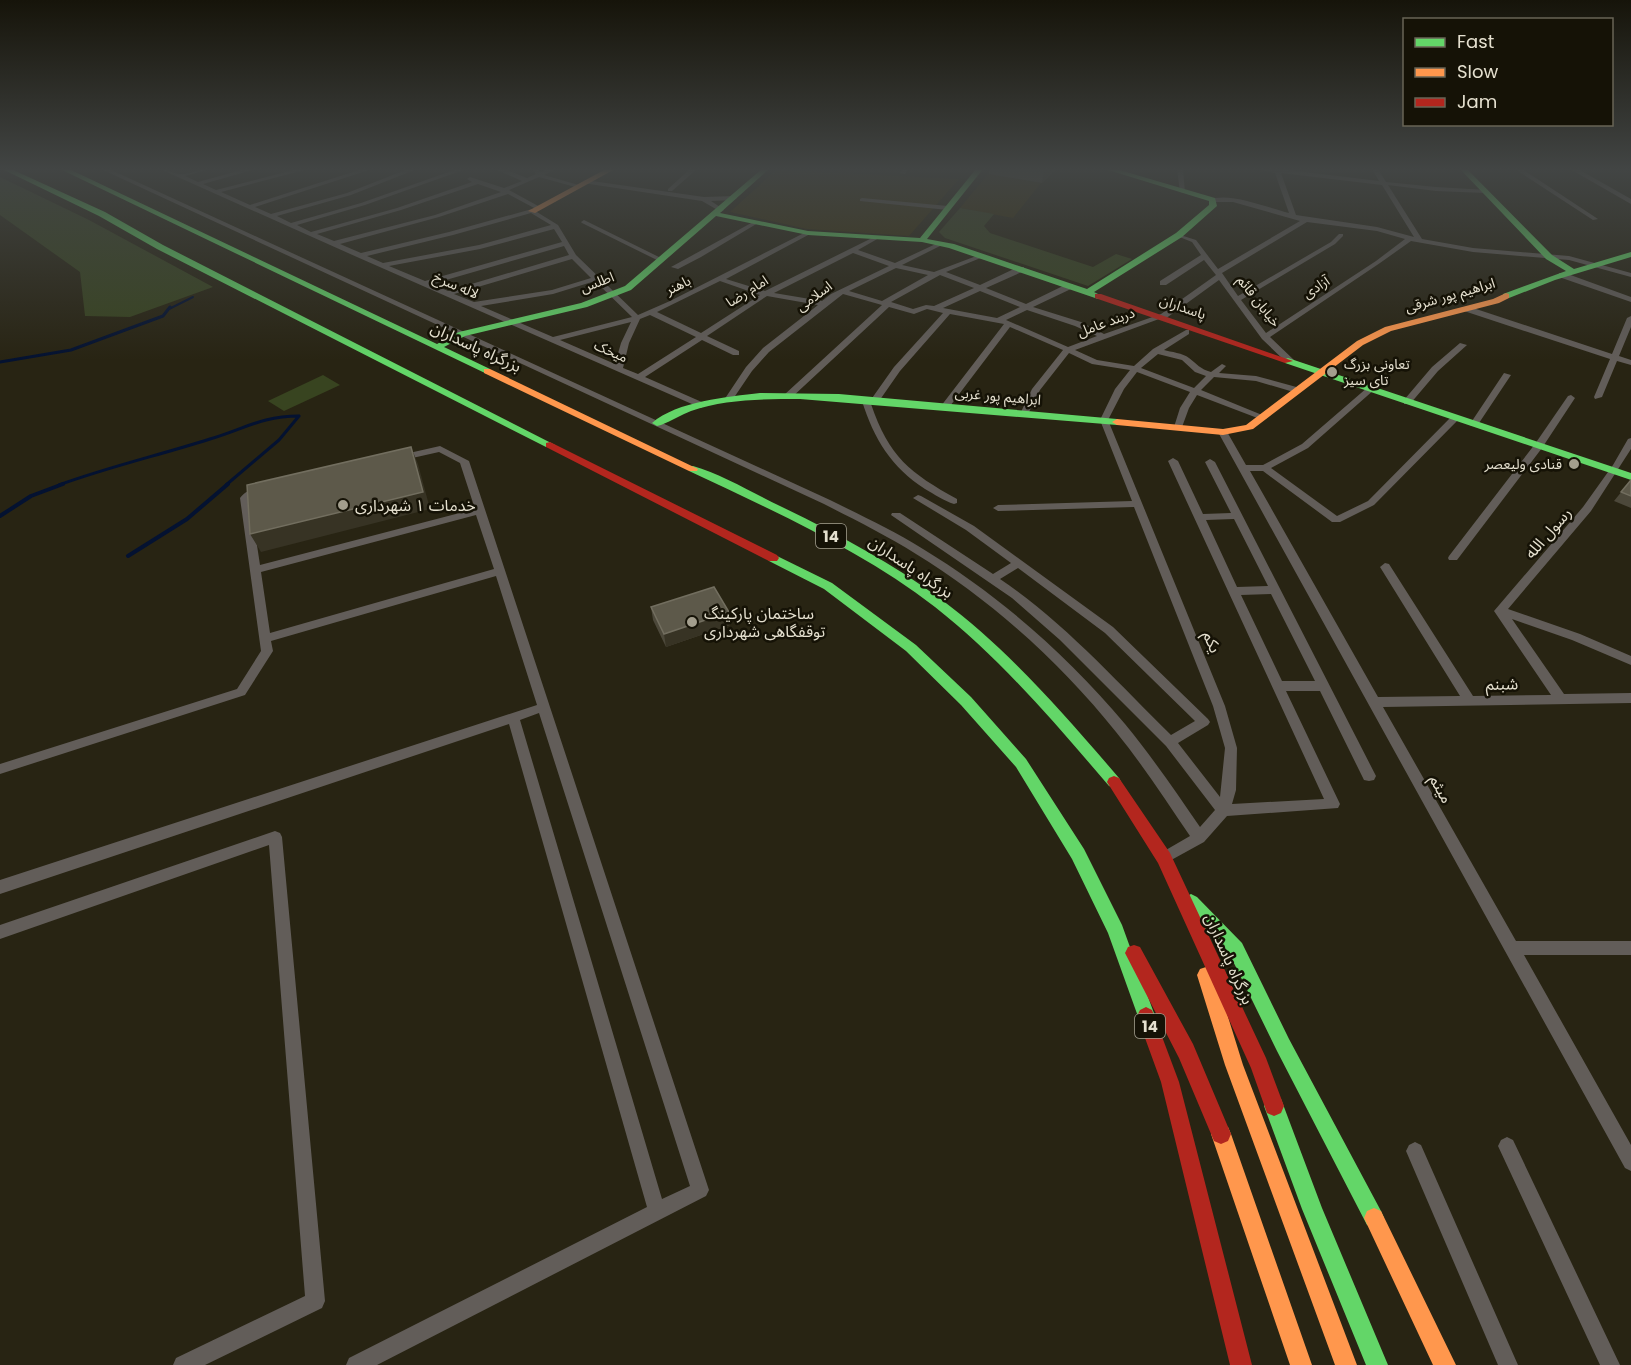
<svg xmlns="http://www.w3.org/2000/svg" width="1631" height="1365" font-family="Poppins,'Noto Sans Arabic',sans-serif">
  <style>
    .built { fill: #39300b }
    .green { fill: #384420 }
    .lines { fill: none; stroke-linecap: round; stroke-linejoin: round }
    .stream-far2 { stroke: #041231; stroke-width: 2 }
    .stream-far1 { stroke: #041231; stroke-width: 3 }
    .stream { stroke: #041231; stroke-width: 4 }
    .street { fill: #625d59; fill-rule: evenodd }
    .fast { fill: #63d668; fill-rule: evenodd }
    .slow { fill: #ff974d; fill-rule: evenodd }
    .jam { fill: #b3261e; fill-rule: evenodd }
    .wall { fill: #4c483a }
    .shaded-wall { fill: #373324 }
    .building { fill: #5d594a; stroke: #726e5f; stroke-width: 1.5 }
    .poi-dot { fill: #a39e8d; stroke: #151206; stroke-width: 2 }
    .labels { text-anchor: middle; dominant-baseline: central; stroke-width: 5; stroke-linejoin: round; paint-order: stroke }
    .far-street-label { font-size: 14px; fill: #e5e0cf; stroke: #151206 }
    .far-poi-label { font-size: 14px; fill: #e5e0cf; stroke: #151206; text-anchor: start }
    .shield { fill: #151206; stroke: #a7a293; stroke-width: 1.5 }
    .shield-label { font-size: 15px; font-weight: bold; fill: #e5e0cf }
    .street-label { font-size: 16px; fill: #e5e0cf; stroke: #151206 }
    .poi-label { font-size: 16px; fill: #e5e0cf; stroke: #151206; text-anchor: start }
  </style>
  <rect width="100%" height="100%" fill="#282413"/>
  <path class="built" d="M776,170l183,9 -50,57 -102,-7 -77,-17z
    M988,174l53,9 -28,35 -53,-10z"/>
  <path class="green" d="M0,177l89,43 124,67 -83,30 -45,-1 -5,-44 -80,-57z
    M960,208l34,6 -10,12 6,7 103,34 23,-13 16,5 -44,27 -143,-48 -6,-6z
    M323,375l17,10 -56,26 -16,-10z"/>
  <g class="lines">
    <path class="stream-far2" d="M169,309l24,-12"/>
    <path class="stream-far1" d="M0,362l71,-12 92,-34 7,-9
      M59,485c49,-18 101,-30 151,-46 34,-10 52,-23 89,-23
      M226,485l53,-45 20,-24"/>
    <path class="stream" d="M0,516l31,-20 32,-12
      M128,556l59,-37 41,-35"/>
    <path class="street" d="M101,169h8l721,331c32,16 63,30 93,49 76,46 145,107 202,175 27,33 51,68 75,103l15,-17 -49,-64 -106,-106 -48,-42 -121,-83 1,-2h8l93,61 18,-11 -45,-33 -53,-32 5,-3 3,1 53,30 139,101 95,92 2,3 -2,3 -30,18 42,54 5,-49 -12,-42 -79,-199 -136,4 -5,-3 5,-3 134,-4 -32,-81 15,-31 15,-19 -38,-6 -23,-11 -29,37 -13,26h-6l-1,-2 12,-25 31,-39 -53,-23 -63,83h-6v-4l63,-82 -54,-10 -50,57 -23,33h-6c18,53 39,69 86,95v4l-3,1c-10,-3 -20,-10 -29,-15 -34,-22 -51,-50 -63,-88l4,-3 4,3 24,-34 49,-54 -16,-4 -13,5 -25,-7 -99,92h-6v-4l98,-90 -39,-11 -74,58 -17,19 -21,31h-6l-1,-2 22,-33 17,-19 55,-43 -51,-9 -60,40 32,15v4h-6l-31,-15 -57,37 59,26 1,2 -4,3 -344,-151 -197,-88c8,0 13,5 20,5 8,1 20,-5 30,-5l-25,7 13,6 47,-13h11l-53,15 13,6 81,-21h11l-87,23 29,13 112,-36h10l-117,38 16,7 76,-21 61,-24h9l-66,26 -74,21 14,7 70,-20 96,-34h9l-101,36 -68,20 14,7 86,-24 75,-26 -5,-3 3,-2 34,11 18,-7 -27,-12h9l23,9 9,-4 -4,-5h6l3,3 6,-3h9l-12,6 38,11 -3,2 -40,-11 -30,13 31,17v2h-4l-28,-15 -69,23 -99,27 21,9 88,-21 83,-23 26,16 18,30 62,60 32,-14 138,-70 2,1v2l-84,45 39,12 109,-54 5,1 -21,12 37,13 45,-21 2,1v2l-40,20 32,7 45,-17h4v2l-37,15 34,13 38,-18h6v4l-38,17 40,16 41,-20h6v4l-40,19 48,15 23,12 57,-20 55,-39 -12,-15 -38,25h-6v-4l41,-26 -9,-13 -15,-6v-2l19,6 22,29 82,-48 -67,-19h-21l-3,-2c19,-9 59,8 80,13l-14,-40 -19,-4h24l99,12 -7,-12h6l8,13 50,5 51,3 -2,3 -49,-2 -48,-6 34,54 51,9 96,8 62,17v4l-62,-17 -96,-8 -62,-11 -31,22 -110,74 24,23v4h-6l-26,-25 -43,-59 -54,39h-6l-84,31 22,10 37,6 19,-17 33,-19h3v4l-25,16c7,2 19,3 25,8 8,6 11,11 22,14l11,-8 4,2 -7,7 37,3 44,12 1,2 -4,3 -41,-12 -42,-4 -13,13 66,27 -1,2h-6l-63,-24 -8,13 -7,19 -4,3 -4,-3 6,-19 10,-16 -53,-20 -13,17 -16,31 117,286 12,42 -1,42 -4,14 92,-5 -156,-338 5,-3 5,3 25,53 28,-1 -26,-51 5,-3 5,3 161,314 -2,4 -5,1 -5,-1 -44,-89h-34l54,113 -2,4 -111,8 -23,26 -40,22 -5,-2 -2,-4 2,-4 31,-18c-24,-35 -47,-71 -74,-104 -55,-69 -125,-132 -200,-178 -30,-19 -61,-34 -92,-50zM1281,173l101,12 32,52 -37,-10 -81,-12zM478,184l23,8 -66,23 -101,26 -17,-7 84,-24zM531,213l20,12 -72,20 -96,18 -16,-7 86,-21zM1307,222l70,9 28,8 -29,22 -110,72 -25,-33 94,-56 8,-8v-2h-4l-8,8 -93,54 -16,-23zM554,229l8,13 -137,39 -36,-15 91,-17zM564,246l5,9 -121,36 -16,-7zM853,253l36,13 -58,28 -9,7 -48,-8zM572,259l19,19 -39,12 -78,12 -20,-8zM896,268l32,7 -46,26 -33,-10zM940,275l34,13 -40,18 -8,-1 -13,4 -22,-7zM595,281l37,36 -79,20 -72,-31 72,-12zM720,281l40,14 -59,38 -44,-21zM980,291l40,16 -23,11 -54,-10zM1027,310l48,16 22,10 -29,11 -62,-27zM650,315l46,22 -58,37 -15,-6 6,-25 11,-24zM631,322l-10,21 -6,21 -55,-24zM1158,354l24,6 13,12 11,4 -12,12 -53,-20zM1234,519l34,67 -31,1 -31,-67zM1018,568l87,65 90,88 -24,14c-54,-53 -107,-113 -171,-156zM1271,594l44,87h-33l-41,-86z
      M690,169h7l-25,22h-4v-2z
      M902,169h6l-3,5 -5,-1z
      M1177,169h6l2,24 -5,-1z
      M1515,169h7l76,50 -5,1z
      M1570,169h8l53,30v5z
      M585,180l119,17 30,-1 3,2 -3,2 -23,1 12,8 1,1 -3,2 -19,-11 -119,-18z
      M862,198l86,8 3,2 -3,2 -88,-9v-2z
      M584,220l79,39 2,1 -6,1 -77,-38 -1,-1z
      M753,222l5,1 -57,34 -23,12 -7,-2z
      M1559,273h6l66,24v5l-72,-25z
      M1464,307h6l142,47 15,-36 4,-2v11l-12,29 12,4v5l-14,-4 -15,36 -7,2 -1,-2 16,-38 -146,-48z
      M1460,343l7,2 -29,26 -28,33h-6v-4l28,-33z
      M1504,373l7,2 -34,51h-6l-1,-2z
      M1368,387l7,2 -67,59 -37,20 66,48 31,-15 84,-85h6v4l-84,85 -34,17h-8l-69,-51h-13l128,226 82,-1 -80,-129 5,-4 4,1 84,132 78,-1 -57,-84 89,-104 30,-42 15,-26 3,-1v11l-40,62 -83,98 72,25 51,22v9l-59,-25 -60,-21 52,75 67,-1v10l-248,4 133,234h115v14h-107l107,190v26l-6,-3 -407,-736 5,-3 3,1 20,35h17l39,-21z
      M1571,395l4,3 -33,50 -85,112h-8l-1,-2 1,-2 86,-112 33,-48z
      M440,446l29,15 240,729 -3,6 -329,169h-31l3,-7 298,-151 -138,-483 -509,170v-14l537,-175 -41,-129 -225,65 2,10 -28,44 -245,79v-10l237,-75 24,-38 -21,-153c6,-8 13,-9 23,-11l5,3 -15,5 -3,4 10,66 215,-56 -15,-46 -21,-11 -40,9 -5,-3 2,-2zM476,515l18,54 -224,64 -9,-61zM539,713l151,473 -28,13 -142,-479z
      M275,831l5,2 2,4 43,464 -3,7 -117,57h-32l3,-7 129,-62 -36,-451 -269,94v-14z
      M1507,1137l6,3 107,225h-20l-102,-219 3,-6z
      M1415,1142l6,3 97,220h-20l-92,-214 3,-6z"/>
    <path class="fast" d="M2,169h9l94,43 58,33 392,200 -1,2h-8l-389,-198 -58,-33z
      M60,169h9l368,175 22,-12 122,-29 44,-17 137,-117h7l-49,44 88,18 112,7 56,-69h7l-56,70 27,5 133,45 89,-56 33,-28v-4l-104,-32h11l99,29 2,8 -35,31 -88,55 8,4 -4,3 -149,-51 -27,-6 -114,-7 -92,-19 -85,74 -44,17 -122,29 -21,11 46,22v4l-3,1z
      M1460,169h7l85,86 22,14 57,-17v5l-76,23 -46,18h-6v-4l63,-23 -20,-12z
      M1288,358l343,115v7l-346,-117v-4z
      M760,393l79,1 278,25 5,3 -5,3 -317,-26c-37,0 -75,0 -109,12 -10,4 -20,10 -30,14l-4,1 -5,-3c25,-22 76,-26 108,-30z
      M693,466c28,8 60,27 87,40 56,27 112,57 162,94 67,50 123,115 177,178l2,4 -2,4 -5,2 -5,-2c-54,-63 -108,-127 -174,-179 -74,-57 -161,-96 -246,-136v-4z
      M773,554l59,29 84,62 55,52 55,62 58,90 38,76 33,91 -3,6 -6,3 -6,-3 -32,-89 -36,-74 -56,-92 -55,-62 -55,-54 -82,-62 -55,-28 -2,-3z
      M1191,894l6,3 45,46 47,96 92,172 3,7 -3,7 -7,3 -7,-3 -90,-174 -47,-96 -45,-48 -2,-5 2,-5z
      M1274,1096l7,3 41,109 66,157h-22l-64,-156 -38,-103 3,-7z"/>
    <path class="slow" d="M606,169h9l-80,44 -7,-2z
      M1506,293l3,1v4l-10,5 -108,28 -28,14 -110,84 -30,6 -106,-10 -5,-3 5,-3 106,10 23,-4 111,-84 28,-14 108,-28z
      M484,369h6l208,100 -1,2h-8l-205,-98z
      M1206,967l6,2 3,6 28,90 114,300h-22l-110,-300 -28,-90 3,-6z
      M1221,1124l7,3 3,7 81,231h-22l-79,-231 3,-7z
      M1374,1208l7,3 75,154h-23l-69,-147 3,-7z"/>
    <path class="jam" d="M1095,294h6l192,67 -8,2 -190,-65z
      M550,442l227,113 2,3 -2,3h-8l-223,-114v-4z
      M1114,776l5,2 51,75 96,205 18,48 -3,7 -7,3 -7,-3 -16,-45 -93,-205 -51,-81 2,-4z
      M1134,945l6,2 53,97 38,90 -3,7 -7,3 -7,-3 -35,-83 -54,-105 3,-6z
      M1146,1007l6,3 27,72 73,283h-22l-69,-283 -24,-66 3,-6z"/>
  </g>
  <path class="wall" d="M989,169h67l-14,14 -53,-9z
    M1631,480v28l-17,-7z
    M651,607l79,18 -64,22 -13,-27z"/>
  <path class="shaded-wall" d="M1044,169h12l-14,14z
    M411,447l7,17 12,45 -169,43 -11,-18z
    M729,612l1,13 -64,22 -2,-13z"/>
  <path class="building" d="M411,447l12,45 -173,42 -3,-49z
    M1631,480v16l-10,-4z
    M714,587l15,25 -65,22 -13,-27z"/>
  <linearGradient id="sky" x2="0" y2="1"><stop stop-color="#16140a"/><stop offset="0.47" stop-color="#424544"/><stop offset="1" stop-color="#424544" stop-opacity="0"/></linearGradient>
  <rect width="1631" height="360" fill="url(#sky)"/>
  <g class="poi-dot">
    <circle cx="1332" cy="372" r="6"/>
    <circle cx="1574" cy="464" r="6"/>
    <circle cx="343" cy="505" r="6"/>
    <circle cx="692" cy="622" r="6"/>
  </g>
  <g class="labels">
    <g class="far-street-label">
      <text transform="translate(597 282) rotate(-21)">اطلس</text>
      <text transform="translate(456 285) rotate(23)">لاله سرخ</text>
      <text transform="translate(678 285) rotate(-26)">باهنر</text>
      <text transform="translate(1316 287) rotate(-33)">آزادی</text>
      <text transform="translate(747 291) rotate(-32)">امام رضا</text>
      <text transform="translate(1450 295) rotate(-16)">ابراهیم پور شرقی</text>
      <text transform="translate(814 296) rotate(-36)">اسلامی</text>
      <text transform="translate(1259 301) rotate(52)">خیابان قائم</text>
      <text transform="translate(1183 307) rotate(19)">پاسداران</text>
      <text transform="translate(1106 322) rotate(-20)">دربند عامل</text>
      <text transform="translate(611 351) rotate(24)">میخک</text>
      <text transform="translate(998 396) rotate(5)">ابراهیم پور غربی</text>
    </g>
    <g class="far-poi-label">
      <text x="1344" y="364">تعاونی بزرگ<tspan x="1344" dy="16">تای سیز</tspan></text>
      <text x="1562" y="464" text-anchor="end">قنادی ولیعصر</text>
    </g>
    <g class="shield">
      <rect x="816" y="524" width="30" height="24" rx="4.5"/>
      <rect x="1135" y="1014" width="30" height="24" rx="4.5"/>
    </g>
    <g class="shield-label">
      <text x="831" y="536">14</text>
      <text x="1150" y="1026">14</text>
    </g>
    <g class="street-label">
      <text transform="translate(476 347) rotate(25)">بزرگراه پاسداران</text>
      <text transform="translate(1548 533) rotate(-49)">رسول الله</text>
      <text transform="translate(911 567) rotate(34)">بزرگراه پاسداران</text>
      <text transform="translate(1212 642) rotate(68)">یکم</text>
      <text transform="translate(1502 684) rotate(-1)">شبنم</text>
      <text transform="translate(1441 789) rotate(61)">میثم</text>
      <text transform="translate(1229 959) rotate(66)">بزرگراه پاسداران</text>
    </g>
    <g class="poi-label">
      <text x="355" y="505">خدمات ۱ شهرداری</text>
      <text x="704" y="613">ساختمان پارکینگ<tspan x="704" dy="18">توقفگاهی شهرداری</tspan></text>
    </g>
  </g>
  <rect x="1403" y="18" width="210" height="108" fill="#151206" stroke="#686456" stroke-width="1.5"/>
  <rect x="1415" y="38" width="30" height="9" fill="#63d668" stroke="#686456" stroke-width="1.5"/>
  <text x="1457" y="48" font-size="18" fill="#e5e0cf">Fast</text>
  <rect x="1415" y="68" width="30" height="9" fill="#ff974d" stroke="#686456" stroke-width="1.5"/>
  <text x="1457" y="78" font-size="18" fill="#e5e0cf">Slow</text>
  <rect x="1415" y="98" width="30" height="9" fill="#b3261e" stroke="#686456" stroke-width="1.5"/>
  <text x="1457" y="108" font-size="18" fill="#e5e0cf">Jam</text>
</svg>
